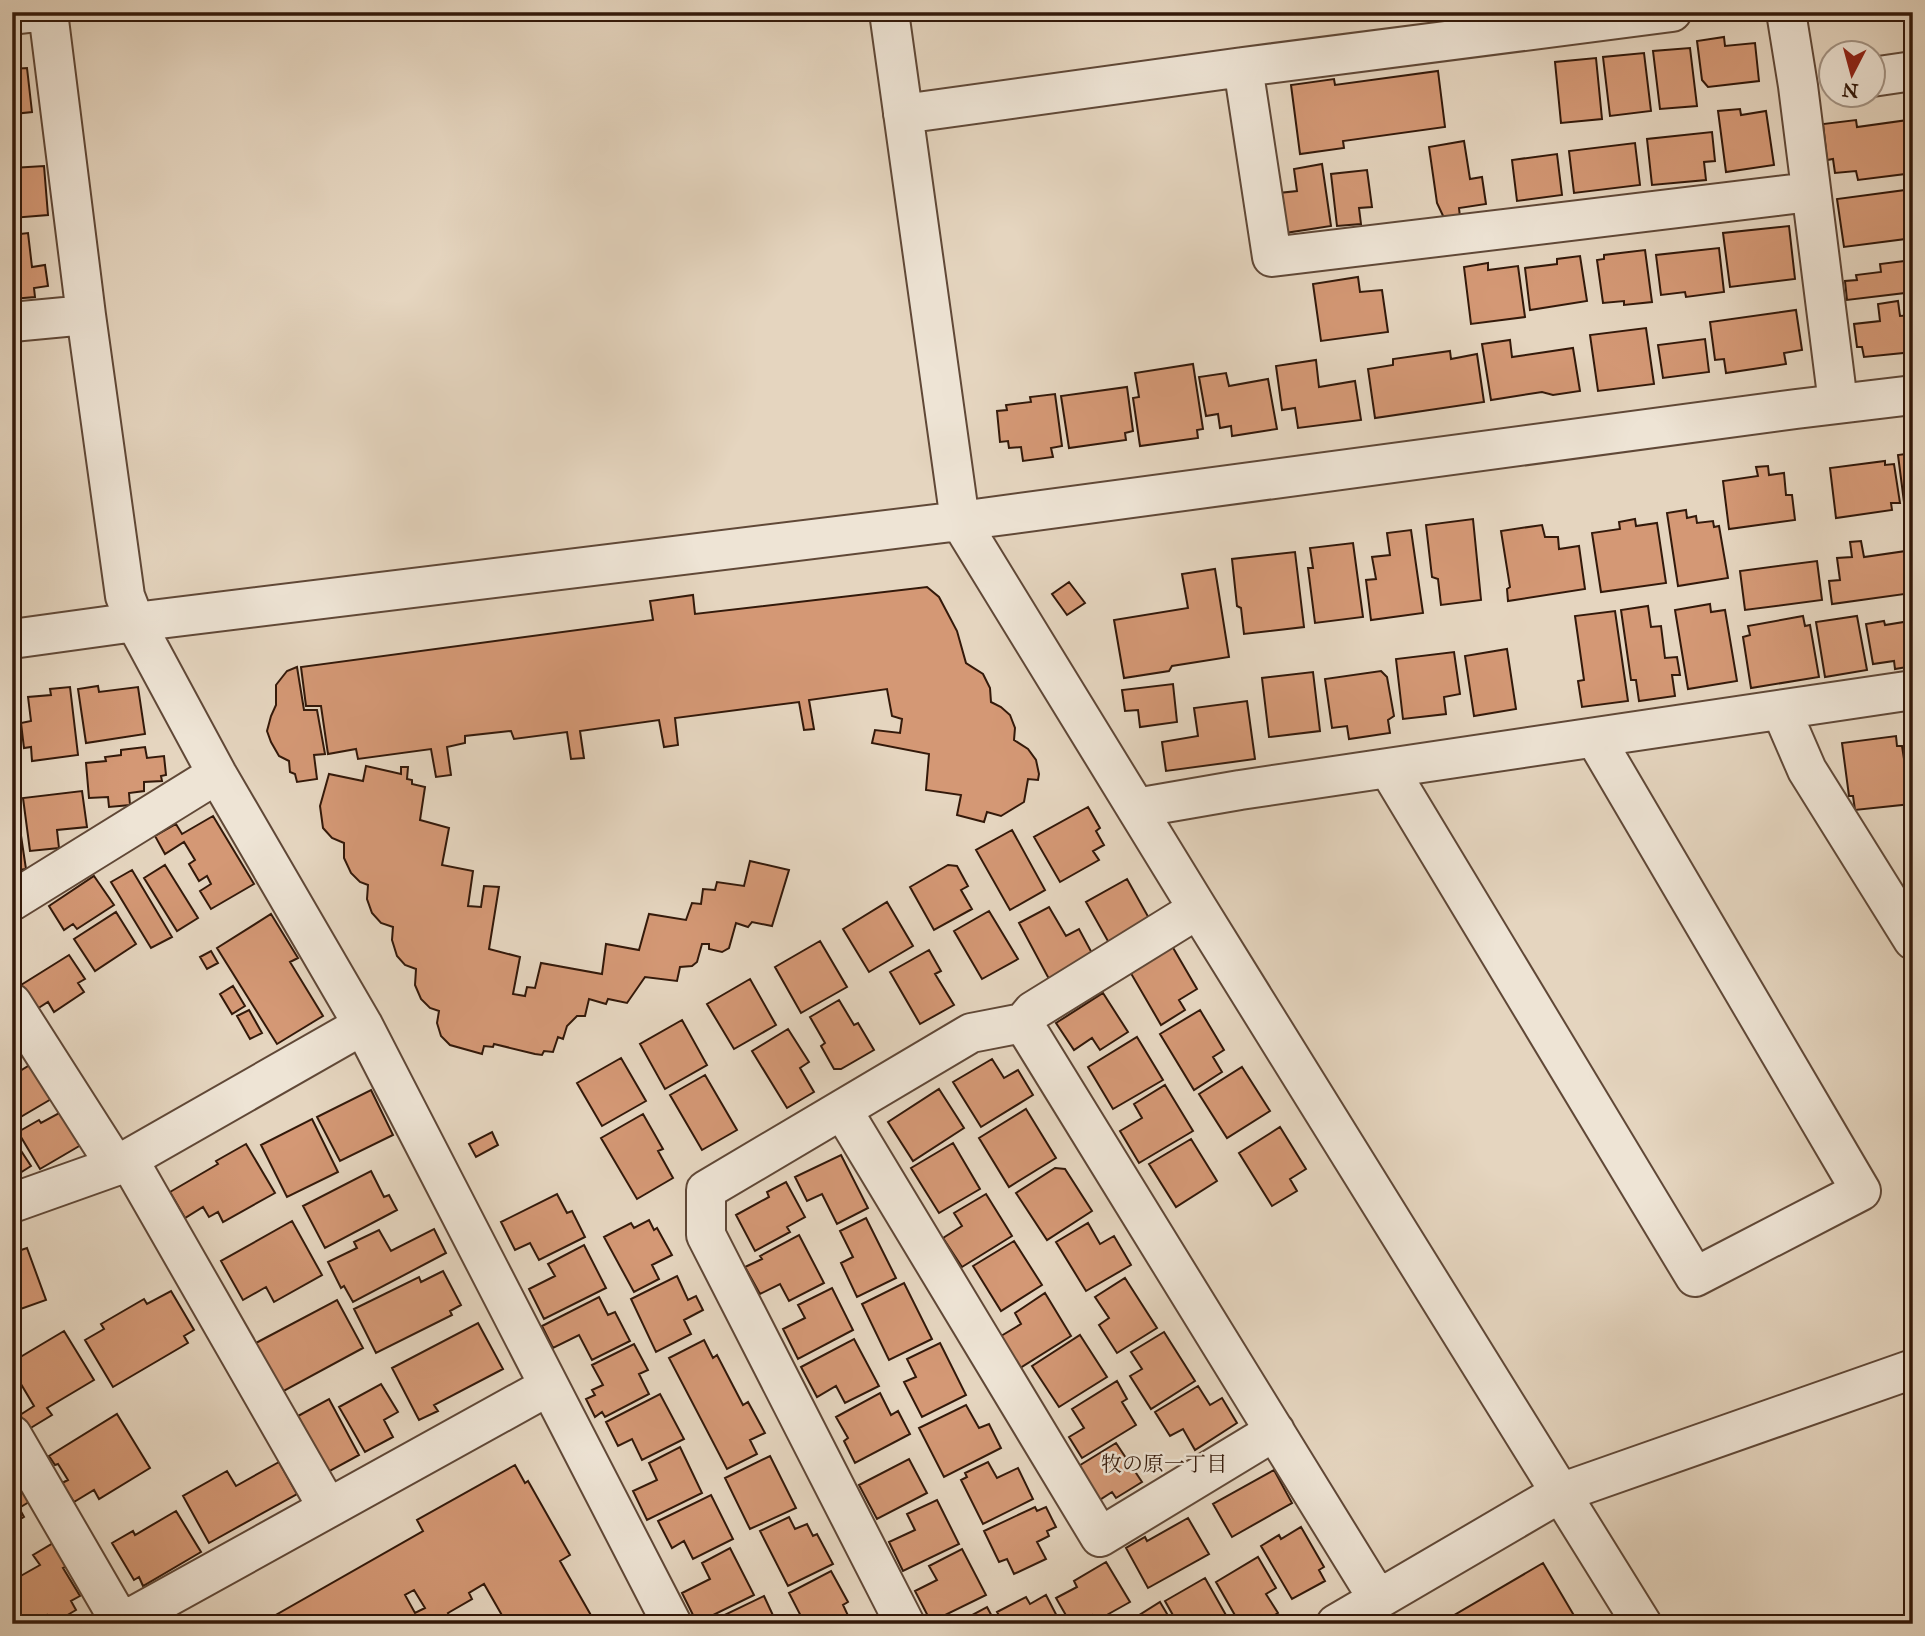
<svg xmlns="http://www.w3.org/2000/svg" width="1925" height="1636" font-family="'IM FELL Great Primer','Noto Serif JP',serif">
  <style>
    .building { fill: #d49875; stroke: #33190a; stroke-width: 2; fill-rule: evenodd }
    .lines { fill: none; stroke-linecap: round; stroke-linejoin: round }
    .minor-casing { stroke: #604837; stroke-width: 42 }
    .minor { stroke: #eee4d5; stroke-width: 38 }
    .labels { text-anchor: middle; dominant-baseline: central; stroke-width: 5; stroke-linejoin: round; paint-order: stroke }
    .neighbourhood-label { font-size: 21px; fill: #33190a; stroke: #eee4d5 }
  </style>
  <rect width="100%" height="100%" fill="#e5d5bf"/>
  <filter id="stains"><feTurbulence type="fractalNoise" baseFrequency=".00286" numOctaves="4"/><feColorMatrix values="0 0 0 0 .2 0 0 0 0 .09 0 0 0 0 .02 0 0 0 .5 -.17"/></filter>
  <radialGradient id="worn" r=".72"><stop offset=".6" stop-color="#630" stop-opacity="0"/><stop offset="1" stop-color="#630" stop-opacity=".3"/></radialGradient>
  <path class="building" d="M1724,37l1,9 30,-3 4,38 -51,6 -6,-7 -5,-39z
    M1690,48l7,58 -37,3 -7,-58z
    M1644,53l7,58 -41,5 -7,-59z
    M1596,58l6,61 -41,4 -6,-61z
    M27,68l5,44 -18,2 1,6h-3v-51z
    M1438,71l7,56 -102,14 1,7 -44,6 -9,-69 43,-6 1,6z
    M1740,109l1,6 25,-4 8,54 -48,7 -8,-61z
    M1856,120l1,7 51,-7 5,35v18l-55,7 -2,-9 -21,2 -2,-14 -6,1 -4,-36z
    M1712,132l3,29 -11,1 2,18 -54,5 -5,-46z
    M1464,141l6,38 12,-2 4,27 -27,4 1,9 -15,3 -8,-17 -8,-56z
    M1635,143l5,42 -66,8 -5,-42z
    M1557,154l5,41 -45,6 -5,-41z
    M1322,164l9,62 -46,7 -6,-40 18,-2 -3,-22z
    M44,166l4,49 -36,3v-50z
    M1367,170l5,37 -13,1 2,16 -24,2 -6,-52z
    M1913,189v49l-69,9 -7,-48z
    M1789,226l6,53 -65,8 -7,-54z
    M28,233l4,34 13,-2 3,21 -14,2 1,9 -23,2v-64z
    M1719,248l5,44 -38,5 -1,-5 -24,3 -5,-40z
    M1645,250l7,52 -28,3v-4l-21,2 -6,-43 7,-1v-4z
    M1580,256l7,45 -57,9 -5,-42 32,-4v-5z
    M1913,260v32l-66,8 -2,-19 12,-1 -1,-5 25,-3 -1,-8z
    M1488,263v7l30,-4 7,51 -54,7 -7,-57z
    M1358,277l2,15 22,-2 6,42 -67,9 -8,-57z
    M1898,301l2,15 13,-1v37l-49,5 -2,-10h-5l-3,-23 26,-3 -2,-17z
    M1796,310l6,40 -18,3 2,11 -60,9 -2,-14 -9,1 -5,-38z
    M1646,328l8,56 -56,7 -8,-56z
    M1705,339l4,33 -46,6 -5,-33z
    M1510,340l2,17 61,-9 7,43 -27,4 -11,-3 -51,8 -9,-56z
    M1450,351l1,8 26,-5 7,48 -109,16 -7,-49 25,-4v-6z
    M1316,360l3,27 36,-6 6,39 -63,8 -3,-20 -13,2 -6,-44z
    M1193,364l10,65 -6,1 1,8 -58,8 -7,-48 6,-1 -4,-24z
    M1226,373l3,13 39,-7 9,50 -45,7 -1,-10 -11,2 -2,-14 -12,2 -7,-39z
    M1127,387l6,44 -8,2 1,7 -57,8 -8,-52z
    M1055,394l7,52 -11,2 2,9 -30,4 -2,-14 -12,1 -1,-7 -8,1 -3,-31 10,-1 -1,-5 25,-3 -1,-5z
    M1913,453v56l-8,1 -7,-55z
    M1885,461v4l9,-1 6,39h-9l1,7 -56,8 -6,-50z
    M1768,466l1,9 15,-2 2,22h6l3,25 -66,9 -6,-48 35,-5 -2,-9z
    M1686,510l1,8 9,-2 1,7 16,-2 1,6 5,-1 9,52 -50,8 -11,-73z
    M1473,519l8,81 -40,5 -3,-26 -6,-2 -6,-52z
    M1635,519l1,7 21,-3 9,60 -65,9 -9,-59 28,-4 -1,-7z
    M1542,525l3,12h13l1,12 20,-3 6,43 -77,12 -1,-12 3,-2 -9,-56z
    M1411,530l12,83 -52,7 -5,-40 10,-1 -4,-22 18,-2 -3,-22z
    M1861,541l3,16 42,-6 6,42 -80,11 -3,-23 11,-1 -3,-22 15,-1 -2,-15z
    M1353,543l10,74 -48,6 -7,-55h5l-3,-20z
    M1295,552l9,75 -60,7 -3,-26 -4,-2 -5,-47z
    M1817,561l5,39 -77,10 -5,-39z
    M1215,569l14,88 -57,9 -3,5 -45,7 -10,-58 74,-12 -6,-34z
    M1069,582l16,21 -18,12 -15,-21z
    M927,587l12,10 18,34 9,32 17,11 7,14 1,14 10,5 9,8 5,13 -1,12 14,9 8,11 3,14 -1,6 -10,-1 -4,23 -23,14 -14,-4 -3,10 -27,-7 4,-20 -35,-5 3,-36 -57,-11 3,-13 25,3 2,-14 -10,-3 -5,-27 -78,11 5,29 -10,1 -5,-28 -124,16 3,27 -14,2 -5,-27 -79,11 4,27 -13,1 -4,-27 -53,7 -3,-8 -46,5v7l-18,4 4,28 -15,2 -5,-28 -73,10 -2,-10 -28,5 -7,-48h-15l-5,-39 352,-47 -3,-19 43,-6 2,19z
    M1710,604l1,8 14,-2 12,71 -49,8 -13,-79z
    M1648,606l3,21 10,-1 4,32 12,-1 3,18h-8l3,21 -36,5 -3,-21h-5l-10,-70z
    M1615,611l13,90 -46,6 -4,-26 6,-1 -9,-64z
    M1803,616l2,10 5,-1 9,52 -68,11 -8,-51 7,-2 -2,-9z
    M1857,616l10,54 -42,7 -9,-55z
    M1884,621l1,4 25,-4 3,15v30l-18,3 -1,-8 -21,3 -7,-40z
    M1507,649l9,60 -42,7 -9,-60z
    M1454,652l6,42 -16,3 2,17 -43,5 -7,-60z
    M297,667l7,43h13l8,44 -11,1 3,24 -20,3 -2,-8 -5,-2 -1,-11 -10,-5 -8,-14 -4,-11 4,-15 5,-11v-20l11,-14z
    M1381,671l6,6 7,39 -6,4 2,13 -41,6 -2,-13 -15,2 -7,-49z
    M1313,672l7,59 -51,6 -7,-59z
    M1173,684l4,38 -37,5 -2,-17 -13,1 -3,-21z
    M98,686l1,6 39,-5 7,47 -59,9 -8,-54z
    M70,687l8,68 -46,6 -1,-14 -7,1 -3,-25 10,-2 -3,-24 23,-2 -1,-6z
    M1247,701l8,58 -89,12 -4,-29 36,-6 -4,-28z
    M1896,736l1,10h5l9,58 -56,6 -2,-14h-4l-7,-53z
    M12,738l6,39 -6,1z
    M145,747l2,11 17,-2 2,19 -5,1 1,5 -18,1v9l-15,2 1,12 -21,2 -1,-10 -19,1 -3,-35 20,-2 -1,-4 16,-2v-5z
    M366,766l35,8v-7h7l-1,12 5,1v4l13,3 -5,33 29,8 -7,37 31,6 -5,35 13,1 3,-21 15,1 -10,62 31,8 -7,37 12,2 2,-9 8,1 6,-25 61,11 4,-30 33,6 10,-36 37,6 6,-17 9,1 2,-15 12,1 2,-8 27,4 6,-25 39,9 -17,56 -20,-4 -4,5 -12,-4 -7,25 -7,4 -13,-3v-5h-7l-5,18 -5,4 -12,1 -3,14 -32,-4 -18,26 -19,-4 -2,5 -17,-5 -4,17h-8l-10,10 -4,13 -5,-2 -5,15 -9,-1 -2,4 -7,-1 -41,-10 -1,3 -9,-1 -2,8 -32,-9 -9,-9 -4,-13 2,-12 -9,-3 -9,-9 -6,-14 1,-16 -11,-4 -8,-9 -5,-16 1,-13 -12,-4 -9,-10 -5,-14 1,-14 -8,-3 -9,-9 -7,-15v-15l-12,-5 -9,-10 -3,-22 9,-32 34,7z
    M82,791l5,36 -30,3 2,18 -29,3 -7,-53z
    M1088,807l12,21 -4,3 8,14 -11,6 6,9 -39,22 -26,-45z
    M12,809h5l9,60 -14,2z
    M213,816l41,68 -43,25 -11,-18 11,-7 -4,-8 -8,5 -10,-17 6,-4 -11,-18 -19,12 -10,-18 21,-12 6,10z
    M1012,830l33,60 -35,20 -34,-60z
    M165,865l33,53 -21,13 -33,-53z
    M948,865l9,1 11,20 -7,4 11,19 -38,21 -24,-43z
    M132,870l40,67 -21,11 -40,-66z
    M94,876l20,29 -37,24 -4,-5 -9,6 -15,-24z
    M1127,879l23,41 -41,23 -23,-41z
    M887,902l26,44 -44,26 -26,-43z
    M1049,907l17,29 13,-7 14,26 -44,24 -30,-56z
    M989,911l29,48 -36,20 -28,-48z
    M116,912l20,32 -41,27 -21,-32z
    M271,914l27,44 -8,4 33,54 -46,28 -60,-96z
    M820,941l27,46 -46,26 -26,-46z
    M1172,946l25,43 -18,11 6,10 -24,15 -32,-55z
    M929,950l12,21 -6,3 19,31 -34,19 -30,-52z
    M211,951l7,12 -11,6 -7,-12z
    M69,955l16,24 -7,4 6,9 -30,20 -6,-10 -11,7 -16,-24z
    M750,979l26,46 -42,24 -27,-45z
    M233,986l12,20 -13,8 -12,-20z
    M1103,993l25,39 -28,18 -8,-12 -18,12 -18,-27z
    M839,1000l15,25 4,-2 16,27 -33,19h-7l-13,-23 4,-3 -15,-26z
    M249,1010l13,23 -12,6 -13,-23z
    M1200,1010l24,40 -11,7 9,15 -28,18 -34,-56z
    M682,1020l25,45 -42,24 -25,-45z
    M788,1029l21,33 -9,6 14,24 -27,16 -35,-57z
    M1137,1037l26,43 -50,29 -25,-42z
    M621,1058l25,43 -44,25 -25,-43z
    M992,1059l12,19 14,-8 15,25 -52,32 -28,-45z
    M33,1063l20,35 -41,24v-46z
    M1242,1067l28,44 -43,27 -28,-44z
    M705,1075l32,55 -35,20 -32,-55z
    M1165,1085l28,46 -54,32 -19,-32 22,-13 -8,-14z
    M939,1089l25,39 -51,33 -25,-39z
    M371,1090l22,45 -53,26 -23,-44z
    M1026,1109l30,49 -47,29 -30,-49z
    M61,1112l20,33 -41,24 -22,-37 21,-12 2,3z
    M643,1114l20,35 -5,2 15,27 -36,21 -36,-61z
    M312,1119l26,53 -51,25 -26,-52z
    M1280,1127l26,42 -16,10 7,12 -25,15 -33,-53z
    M492,1132l6,13 -22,12 -7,-13z
    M12,1137l19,29 -19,12z
    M1191,1139l26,42 -41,26 -27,-43z
    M953,1143l27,46 -41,24 -28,-45z
    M246,1144l29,49 -52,29 -5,-10 -9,5 -6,-10 -18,11 -15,-26 48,-28 -2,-3z
    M841,1155l27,53 -31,16 -15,-30 -15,7 -12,-24z
    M1055,1168l10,1 27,42 -45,29 -31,-47z
    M371,1171l13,26 5,-2 8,15 -72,38 -22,-42z
    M786,1182l19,35 -18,10 3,5 -35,19 -19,-36 33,-18 -2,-5z
    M557,1194l10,19 5,-2 13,26 -46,23 -9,-17 -15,7 -14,-28z
    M986,1194l26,42 -50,31 -19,-29 19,-12 -8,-13z
    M866,1218l30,60 -39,19 -16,-34 12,-6 -13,-26z
    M649,1220l5,10 3,-2 15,27 -20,10 7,14 -25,13 -30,-55 27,-14 3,5z
    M292,1221l30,54 -48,27 -8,-15 -23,13 -22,-39z
    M1088,1223l12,21 14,-8 17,29 -45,26 -30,-49z
    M434,1229l12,24 -93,49 -9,-16 -3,2 -13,-26 29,-14 -3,-6 25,-12 12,21z
    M799,1235l25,48 -35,18 -9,-17 -20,10 -15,-27 17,-8 -2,-3z
    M1014,1241l28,44 -41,26 -28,-45z
    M584,1245l22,43 -62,31 -15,-30 26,-13 -7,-12z
    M27,1248l19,52 -34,12v-59z
    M443,1271l18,34 -11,6 2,4 -76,38 -22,-44 65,-32 2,5z
    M677,1276l11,24 8,-4 7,14 -19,10 7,14 -35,18 -25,-53z
    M1125,1278l32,50 -40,25 -18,-28 10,-7 -14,-21z
    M904,1283l28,56 -43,21 -27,-56z
    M832,1288l21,42 -55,29 -15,-30 22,-11 -7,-13z
    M171,1291l23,39 -10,6 4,7 -75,44 -28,-47 19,-11 -3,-5 43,-25 3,5z
    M1045,1293l26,43 -51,32 -19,-32 20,-12 -6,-11z
    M599,1297l9,18 7,-3 15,29 -38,19 -13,-25 -26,13 -11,-22z
    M337,1300l26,48 -83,45 -26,-49z
    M478,1323l25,46 -69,36 4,6 -19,9 -27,-52z
    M64,1331l30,49 -47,28 5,7 -23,14 -9,-14 14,-9 -22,-37v-7z
    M1164,1332l31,49 -44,28 -21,-33 12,-7 -11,-17z
    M1080,1335l27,42 -48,30 -27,-41z
    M854,1339l25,47 -34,17 -9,-17 -19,11 -16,-30z
    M704,1340l9,18 4,-3 26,50 5,-3 17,31 -15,7 7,14 -30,15 -58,-111z
    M940,1343l26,52 -44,22 -18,-35 12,-5 -9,-18z
    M634,1344l14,26 -9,4 10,20 -44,23 -3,-5 -7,5 -9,-18 9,-4 -3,-5 11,-5 -11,-20z
    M1117,1381l10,18 -5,3 14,23 -54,33 -13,-21 15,-9 -12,-19z
    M381,1384l17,28 -14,8 9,17 -28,15 -26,-45z
    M1198,1386l12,19 12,-7 15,25 -42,27 -12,-21 -13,7 -15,-24z
    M880,1393l11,22 7,-4 12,23 -55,29 -11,-22 4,-3 -12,-21z
    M660,1394l24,45 -42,21 -10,-21 -14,7 -12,-24z
    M329,1399l30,56 -31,17 -30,-56z
    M966,1405l13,23 10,-4 12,24 -57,29 -25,-49z
    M117,1414l33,54 -51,31 -5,-9 -20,12 -12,-19 6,-3 -10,-16 -3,1 -6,-9z
    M1116,1443l26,39 -26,16 -4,-6 -14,9 -21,-34z
    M680,1447l22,46 -55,27 -14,-29 24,-11 -8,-17z
    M770,1456l26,52 -46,21 -25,-51z
    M909,1459l18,34 -50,26 -18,-34z
    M279,1462l18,32 -88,49 -26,-47 44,-25 9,15z
    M988,1462l9,16 21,-10 15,31 -50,25 -22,-44 6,-3 -2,-4z
    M515,1465l10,18 3,-2 42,74 -10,6 36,63h-89l-23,-40 -15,9 3,6 -24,14 7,11h-195l163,-93 -6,-11zM414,1590l11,18 -10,5 -10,-18z
    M1274,1470l18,33 -60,34 -19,-33z
    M12,1475l17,27 -10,6 5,9 -12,7z
    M711,1495l22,44 -40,20 -9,-18 -12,7 -14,-27z
    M937,1500l22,44 -56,27 -14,-29 26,-12 -8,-16z
    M1035,1507l2,4 9,-4 10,20 -9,4 2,5 -12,6 9,17 -32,15 -7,-15 -8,3 -15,-31z
    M176,1511l25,41 -58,34 -4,-9 -5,3 -22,-37 21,-12 2,4z
    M789,1517l6,12 12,-5 6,12 4,-2 16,30 -45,22 -28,-55z
    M1188,1518l21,36 -61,34 -22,-40 19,-11 2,4z
    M1301,1527l23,40 -5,3 6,11 -33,18 -31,-53 18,-11 2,4z
    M55,1542l13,24 -5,2 17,28 -9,5 5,9 -24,14 -5,-9 -13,9h-19l-3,-5v-49l5,8 23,-13 -7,-10z
    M730,1548l24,47 -57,28 -15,-30 28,-14 -8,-16z
    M962,1549l24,46 -55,27 -16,-31 22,-11 -8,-14z
    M1258,1557l18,31 -10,6 12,19 -18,11h-20l-24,-42z
    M1106,1562l24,40 -34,19 -4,-6 -16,9h-5l-15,-26 21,-11 -3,-6z
    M1543,1563l36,61h-140z
    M831,1571l17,31 -5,3 9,19h-50l2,-2 -15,-29z
    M1205,1578l26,46h-53l-13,-23z
    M1046,1595l15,29h-57l-7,-12 29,-15 4,7z
    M764,1596l13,28h-66l-1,-2z
    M1160,1602l13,22h-48z
    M987,1607l9,17 -39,-1z"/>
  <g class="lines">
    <defs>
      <path id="minor" d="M48,12l38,303 39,281 10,26 82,152 146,251 309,599
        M889,12l71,509 238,388 444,715
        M1786,12l12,74 40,317
        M12,15l26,-3
        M1243,67l29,190 538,-65
        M1872,77l41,-6
        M903,114l340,-47 429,-55
        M12,322l74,-7
        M12,639l123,-17 825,-101 836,-112 117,-14
        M1781,710l26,60 106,170
        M1388,768l307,509 166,-86 -266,-453
        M1136,808l104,-18 673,-100
        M12,901l205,-127
        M12,1003l104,163
        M1023,1023l10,-12 165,-102
        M843,1111l257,426 175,-106
        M128,1159l200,349
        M12,1203l104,-37 247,-141
        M12,1435l109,188
        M119,1624l430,-238
        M905,1624l-199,-389v-45l265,-157 52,-10 355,576
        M1336,1624l224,-131 353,-124"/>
    </defs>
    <use href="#minor" class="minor-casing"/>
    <use href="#minor" class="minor"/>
  </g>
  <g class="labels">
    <g class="neighbourhood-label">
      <text x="1164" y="1464">牧の原一丁目</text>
    </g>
  </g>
  <rect width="1925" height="1636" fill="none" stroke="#e5d5bf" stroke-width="42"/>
  <rect x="14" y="14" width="1897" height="1608" fill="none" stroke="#33190a" stroke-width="3.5"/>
  <rect x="21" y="21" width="1883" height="1594" fill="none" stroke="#33190a" stroke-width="2"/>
  <g transform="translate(1852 74) rotate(186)"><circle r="33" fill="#eee4d5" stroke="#a39384" stroke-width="2"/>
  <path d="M0-5L12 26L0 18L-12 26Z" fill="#8f2418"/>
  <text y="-10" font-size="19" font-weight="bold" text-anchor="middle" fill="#33190a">N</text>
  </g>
  <rect width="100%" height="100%" filter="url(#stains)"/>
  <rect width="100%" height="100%" fill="url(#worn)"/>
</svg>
